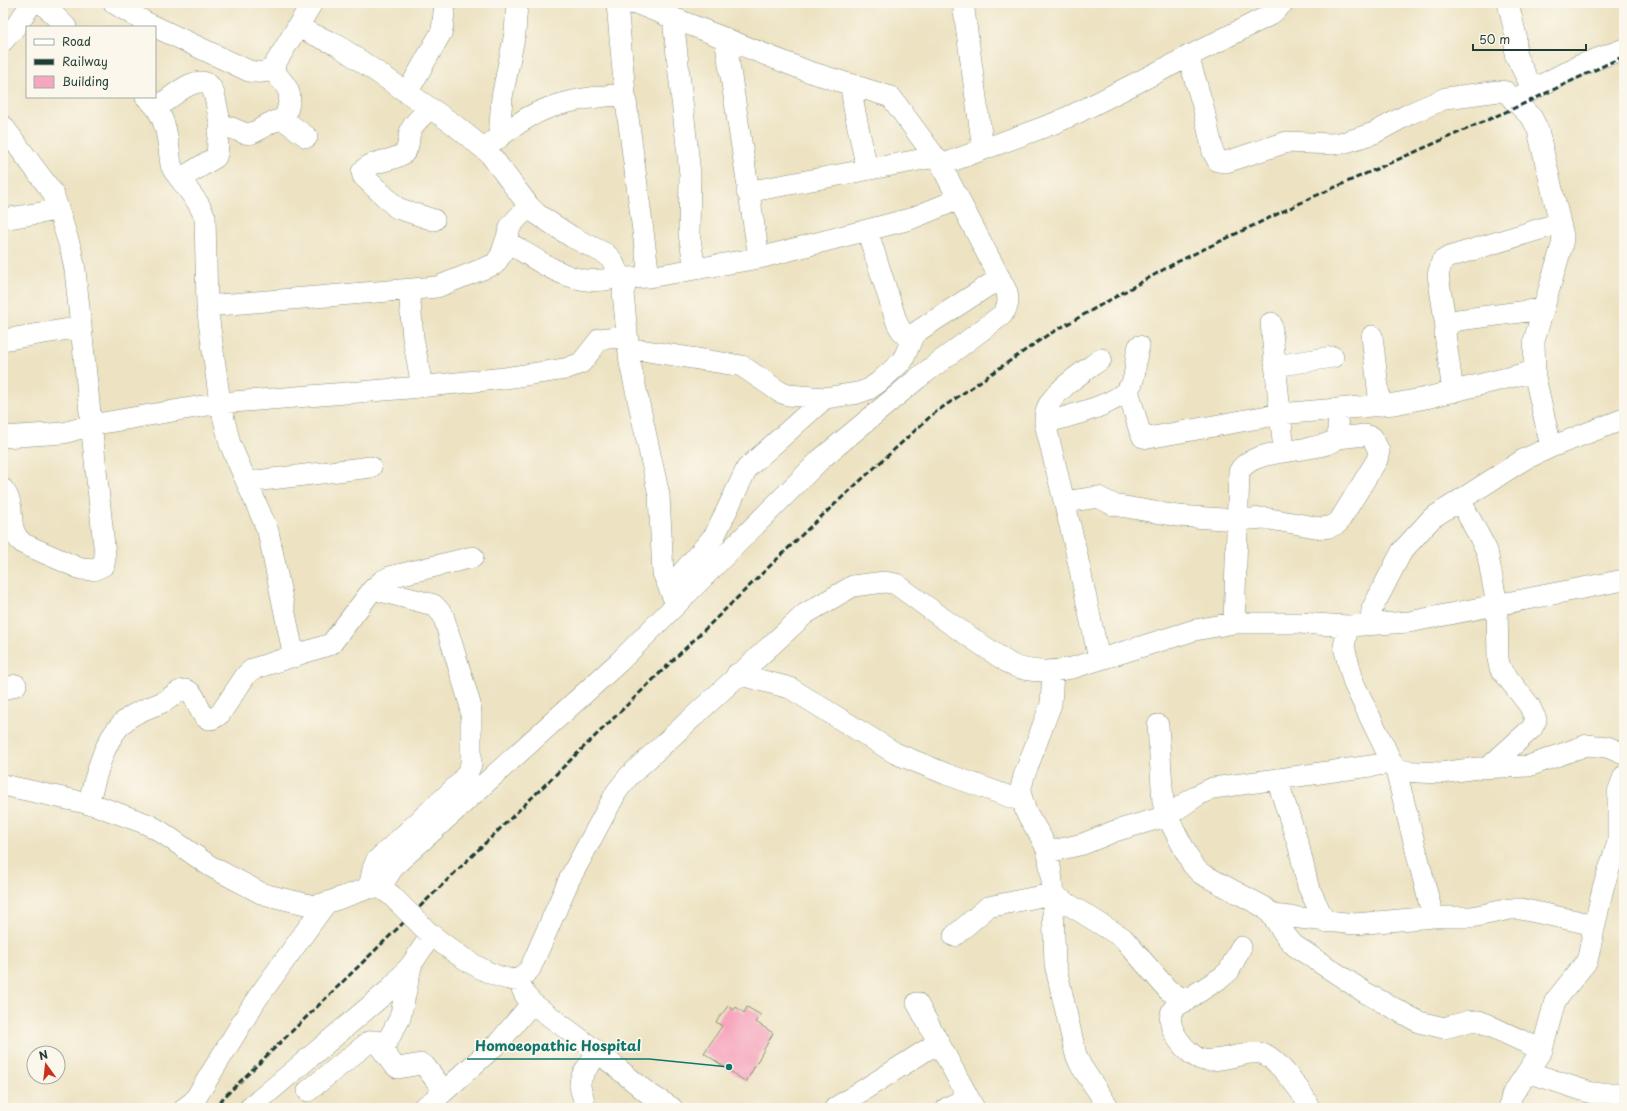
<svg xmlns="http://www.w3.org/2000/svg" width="1627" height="1111" font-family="'Playpen Sans',sans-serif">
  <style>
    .building { fill: #f6a6be }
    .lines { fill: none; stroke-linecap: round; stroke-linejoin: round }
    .minor-casing { stroke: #86907c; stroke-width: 22 }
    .minor { stroke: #fff; stroke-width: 21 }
    .rail { stroke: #1f3d34; stroke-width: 3; stroke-dasharray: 6 3; stroke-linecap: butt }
    .minor-bridge-casing { stroke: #86907c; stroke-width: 22; stroke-linecap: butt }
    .minor-bridge { stroke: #fff; stroke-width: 21 }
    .leader { fill: none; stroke: #0f766e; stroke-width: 1.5 }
    .callout-dot { fill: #0f766e; stroke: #fbf7ec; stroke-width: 1.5 }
    .callout-label { font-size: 14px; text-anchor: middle; font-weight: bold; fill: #0f766e; stroke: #fbf7ec; stroke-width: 3.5; stroke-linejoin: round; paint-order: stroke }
  </style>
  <rect width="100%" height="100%" fill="#fbf7ec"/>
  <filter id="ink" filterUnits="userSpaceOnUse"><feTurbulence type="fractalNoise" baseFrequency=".025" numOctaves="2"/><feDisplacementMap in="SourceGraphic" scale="8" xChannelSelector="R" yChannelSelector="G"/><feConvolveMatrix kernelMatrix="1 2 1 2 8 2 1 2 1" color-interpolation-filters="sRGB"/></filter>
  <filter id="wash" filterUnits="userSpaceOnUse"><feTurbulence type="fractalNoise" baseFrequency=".012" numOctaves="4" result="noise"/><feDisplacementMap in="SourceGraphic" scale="16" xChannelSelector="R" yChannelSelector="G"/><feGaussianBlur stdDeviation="0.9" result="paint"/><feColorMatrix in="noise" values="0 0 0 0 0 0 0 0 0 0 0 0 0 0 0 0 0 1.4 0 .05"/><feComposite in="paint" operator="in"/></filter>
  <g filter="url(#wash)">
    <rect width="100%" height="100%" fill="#ede3c3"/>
    <g id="blocks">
      <path class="building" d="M728,1006l6,4 2,-3 8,6 3,-6 14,8 -5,7 17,11 -27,49 -42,-29 18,-27 -6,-4z"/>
    </g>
  </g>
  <g filter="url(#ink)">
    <use href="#blocks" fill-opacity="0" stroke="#86907c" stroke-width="1"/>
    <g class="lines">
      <defs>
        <path id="minor" d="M42,3l24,24
          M114,3l31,19 104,49c9,2 15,2 23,-2l40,-66
          M617,3l8,91 24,183
          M963,3l20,146
          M1508,3l8,33 -1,18 18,36
          M673,18l17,156 -1,60 6,35
          M297,27l40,18 115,78 37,30 40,53 8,8 35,23 34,17 6,6 5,11 4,5 7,2 21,-1 110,-19 151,-39 49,-20
          M725,38l34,220
          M3,41l13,-15 16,-23
          M1188,56l15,50 10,46 5,9 8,1 61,-20 45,2 14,-2 28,-9 35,-19 37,-16 53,-7 7,1 26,26 6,12 25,106 -1,9 -28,96 1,36 16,70
          M272,69c19,23 22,22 12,51
          M851,85l3,23 13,61
          M407,93l35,-62 3,-28
          M146,97c21,16 22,44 25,68l3,6 24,32 7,14 2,89 13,97 10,41 38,87 26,126
          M1513,100l65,-34 46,-17
          M157,108c11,-8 46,-42 56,-17 4,11 5,25 8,36
          M430,109c-7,6 -17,14 -20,23 -2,7 0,15 -6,21 -12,10 -33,6 -42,19l1,4 34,32 37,12
          M3,126l50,67 18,57 4,20 30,285 -1,10 -10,5 -13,-1 -57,-25c-21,-16 -5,-35 -21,-55
          M499,138l3,-41 13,-64 2,-30
          M484,148c14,-10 28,-21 43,-30 28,-17 66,-21 98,-24
          M941,165l114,-42 26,-12 189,-96 13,-12
          M180,179l36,-22c4,-11 -1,-20 5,-30 11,-3 20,9 31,6 12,-4 18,-14 32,-13l23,17
          M747,192l188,-35
          M3,219l55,-9
          M867,230l30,93 4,7 10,10
          M506,241c37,22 70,51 115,35
          M628,278l-5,15 7,70 29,132 4,78 13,31
          M409,290l4,48 9,48
          M207,306l230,-19 58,-23 6,-9 10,-30 18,-19
          M1271,323l13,128
          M1446,327l-8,-52 4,-14 7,-4 111,-34
          M1372,336l8,69
          M3,340l78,-13
          M628,348l114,18 38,26 8,3 37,3 33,-5 11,-4 10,-7 24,-22 11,-26 7,-5 79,-51
          M1275,366l58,-9
          M1128,390l11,39 4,8 5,1 132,-24 114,-10 32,-6 109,-27
          M1453,392l-8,-58c2,-9 5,-11 13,-14l85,-11
          M1045,423c22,-7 77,-18 87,-40 5,-12 2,-25 7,-37
          M3,437l61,-4 27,-8 129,-22 189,-15 96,-10 60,-9 16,-6 19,-24 27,-3
          M247,482l124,-15
          M1460,500l27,51 10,54 1,54 2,9 29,37 7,15 -4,8 -43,39
          M1065,502l33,-5 16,8 64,11 60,4 26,-2 57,10 9,-1 8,-4 39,-63 2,-9 -7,-14 -7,-2 -27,3
          M669,588l46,-53 32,-67 78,-70
          M1234,623l5,-151c14,-27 81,-17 99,-34v-13
          M1371,624l1,-15 30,-58 30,-33 91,-58 28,-13 73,-28
          M1348,626l-4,21 10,37 42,87 37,146
          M1099,659l-25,-117 -29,-119c0,-4 0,-9 1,-12 5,-19 39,-40 55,-52
          M1053,672l-2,32 -27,72 -4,16 6,20 15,25 7,15 4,29 3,83 21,91 5,11 28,42
          M737,674l53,14 105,65 51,21 76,27
          M3,690l13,-5
          M1158,725l5,77 4,14 25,48 8,9 64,34c13,11 18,28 31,39l71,47 53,29 25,6 26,-7h9l63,29
          M1396,771l45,2 36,-5 52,-2 58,-21 20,2 17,7
          M1277,779l22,68 9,39 17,36
          M3,785l92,20 52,19 13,7 50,35 51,27 10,3 43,10 12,-3 43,-15h11l11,7
          M88,804c9,-29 15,-69 42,-87 10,-7 22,-10 33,-15 7,-3 14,-12 22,-12 16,1 12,43 35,24l26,-39 7,-6 78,-25 42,-55 9,-8 8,-4 83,-20
          M1048,852l35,-8 32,-13 52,-15 31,-21 15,-7 179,-25
          M369,888l4,-19 3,-8 84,-78 8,-11 3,-8v-50l-1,-10 -27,-89 -9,-10 -61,-16
          M380,888l14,-22 225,-204 202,-203 97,-81 84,-63c6,-8 7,-13 5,-23l-66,-127 -50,-68 -84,-26 -169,-67 -11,-1
          M1272,915l83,9 78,-7h39l38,-8h11l74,16
          M428,932c22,18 61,48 90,48l12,-11 39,-89 48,-89 12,-15 176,-162 48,-28 32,-4 11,2 49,36 65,44c18,9 43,8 62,4l123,-38 39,-7h65l49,3 61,-4 215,-42
          M954,936l34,-29 64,-13 71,44 45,52 18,11
          M1241,947l-12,24 -7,6 -48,31c-13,16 13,49 30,52 11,2 35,-5 47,-7 5,0 10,-1 15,2 13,7 39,39 43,53
          M518,980l7,15 7,8 67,50 50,41 23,14
          M917,1003l57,105
          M383,1049l17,-31 11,-51
          M1528,1072l54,18 10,3h26
          M308,1091l61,-49 7,-1 16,22 6,5 23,-4 4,2 19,25
          M185,1108l9,-7 62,-101 70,-97
          M250,1108l139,-118 22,-25 20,-30
          M423,1108l15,-11 62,-56 32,-38
          M584,1108c2,-8 -3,-14 -4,-22 -1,-12 12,-24 19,-33
          M835,1108l104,-66
          M947,1108l21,-11
          M1509,1108l3,-13 30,-45 13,-49 32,-40 16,-73 15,-46v-50l6,-16"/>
      </defs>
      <use href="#minor" class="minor-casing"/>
      <use href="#minor" class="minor"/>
      <path class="rail" d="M213,1108l598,-582 122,-112 113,-78 131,-74 136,-65 206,-91 105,-50"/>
      <defs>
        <path id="minor-bridge" d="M392,896l36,36"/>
      </defs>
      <use href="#minor-bridge" class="minor-bridge-casing"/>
      <use href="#minor-bridge" class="minor-bridge"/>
    </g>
  </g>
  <path class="leader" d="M729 1067L649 1059H467"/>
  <circle class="callout-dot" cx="729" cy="1067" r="4"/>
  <g class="callout-label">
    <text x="558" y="1051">Homoeopathic Hospital</text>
  </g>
  <rect width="1627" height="1111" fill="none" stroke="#fbf7ec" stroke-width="16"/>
  <rect x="26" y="26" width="130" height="72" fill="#fbf7ec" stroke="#a3ada2"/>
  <rect x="34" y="39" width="20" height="6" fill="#ffffff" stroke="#a3ada2"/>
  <text x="62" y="46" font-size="12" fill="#1f3d34">Road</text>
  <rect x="34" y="59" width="20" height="6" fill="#1f3d34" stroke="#a3ada2"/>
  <text x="62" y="66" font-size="12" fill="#1f3d34">Railway</text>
  <rect x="34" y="76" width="20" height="12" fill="#f6a6be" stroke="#a3ada2"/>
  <text x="62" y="86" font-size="12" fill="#1f3d34">Building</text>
  <g transform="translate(46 1065) rotate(345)"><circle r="19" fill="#fbf7ec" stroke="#a3ada2"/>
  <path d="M0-3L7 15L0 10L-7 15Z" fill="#c8321e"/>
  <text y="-6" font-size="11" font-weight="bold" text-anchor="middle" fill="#1f3d34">N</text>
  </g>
  <path d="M1473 44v6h113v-6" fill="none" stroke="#1f3d34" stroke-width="2"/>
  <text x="1479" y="44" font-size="12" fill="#1f3d34" stroke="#fbf7ec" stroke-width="3" paint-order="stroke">50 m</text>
</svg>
